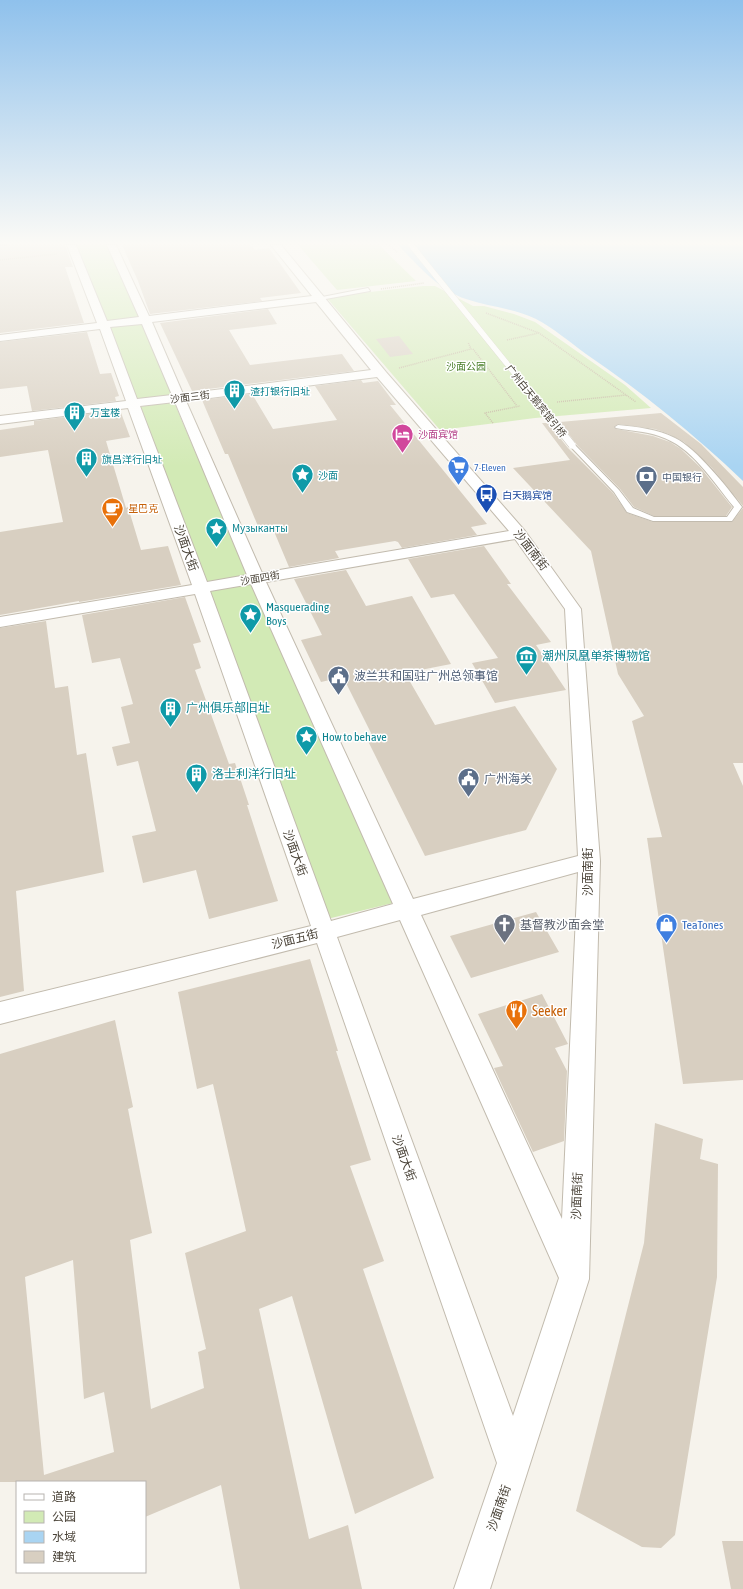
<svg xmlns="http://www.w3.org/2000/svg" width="743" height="1589" font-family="'Asap Condensed','Noto Sans SC',sans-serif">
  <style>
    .green { fill: #d2eab5 }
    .water { fill: #a9d4f2 }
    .building { fill: #d8cfc1; fill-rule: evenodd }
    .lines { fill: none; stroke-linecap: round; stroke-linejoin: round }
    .lane-casing { stroke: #c2bbae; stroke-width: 2 }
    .street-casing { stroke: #c2bbae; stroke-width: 2 }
    .path { stroke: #c4b79f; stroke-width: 1.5; stroke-dasharray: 1 1; stroke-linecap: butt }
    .lane { fill: #fff; fill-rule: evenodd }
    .street { fill: #fff; fill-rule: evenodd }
    .lane-bridge-far1-casing { stroke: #c2bbae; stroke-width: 6; stroke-linecap: butt }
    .lane-bridge-casing { stroke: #c2bbae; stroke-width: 8; stroke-linecap: butt }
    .lane-bridge-far1 { stroke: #fff; stroke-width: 5.5 }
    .lane-bridge { stroke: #fff; stroke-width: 7 }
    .labels { text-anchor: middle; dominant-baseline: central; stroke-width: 3; stroke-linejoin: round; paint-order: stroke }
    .far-park-label { font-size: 10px; fill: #4a7f2a; stroke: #fff }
    .far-culture-label { font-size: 10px; fill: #0d838f; stroke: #fff; text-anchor: start }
    .far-street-label { font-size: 10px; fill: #4b4439; stroke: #fff }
    .far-hotel-label { font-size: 10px; fill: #b23c85; stroke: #fff; text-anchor: start }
    .far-shop-label { font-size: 10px; fill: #366cbe; stroke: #fff; text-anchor: start }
    .far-service-label { font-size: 10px; fill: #4e5e75; stroke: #fff; text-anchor: start }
    .far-transit-label { font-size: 10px; fill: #164399; stroke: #fff; text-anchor: start }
    .far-food-label { font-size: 10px; fill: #c56008; stroke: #fff; text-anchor: start }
    .street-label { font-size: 12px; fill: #4b4439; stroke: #fff }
    .culture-label { font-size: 12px; fill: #0d838f; stroke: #fff; text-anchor: start }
    .service-label { font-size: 12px; fill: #4e5e75; stroke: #fff; text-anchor: start }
    .worship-label { font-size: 12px; fill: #5b616d; stroke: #fff; text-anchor: start }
    .shop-label { font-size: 12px; fill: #366cbe; stroke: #fff; text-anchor: start }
    .near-food-label { font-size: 14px; fill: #c56008; stroke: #fff; text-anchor: start }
  </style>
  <rect width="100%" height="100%" fill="#f6f3ec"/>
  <path class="green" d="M74,245h33l34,75 -33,4z
    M298,245h81l37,36 -79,9z
    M423,286h12l38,20h11l30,8 21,8 90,63 26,23 -116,10 -95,12 -114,-133z
    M143,322l29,74 -37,5 -26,-74z
    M174,402l74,174 -42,8 -68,-177z
    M251,582l142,321 -70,17 -115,-330z"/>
  <path class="water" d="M398,245h345v236c-49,-47 -101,-89 -157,-127 -16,-12 -33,-26 -50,-35 -22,-11 -47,-12 -70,-20 -28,-9 -48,-34 -68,-54z"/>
  <path class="building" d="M0,245h65l8,22h-8l19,56 -84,10z
    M122,245h129l4,5 14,-2 32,45 -41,5 2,3 -112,13 -12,-33z
    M268,309l9,15 -48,6 21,35 92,-11 12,17 -162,20 -32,-68z
    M87,332l13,42 11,-1 8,23 -4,1 1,4 -84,10 -5,-25 -27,3v-47z
    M399,336l14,18 -23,3 -14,-18z
    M361,380l2,3 15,-2 18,24h-6l97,119 -16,3 6,8 -75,13 -4,-6 -3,-1 -60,10 4,7 -50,9 -16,-38 -13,2 -32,-77h-3l-23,-54 50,-6 21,35 64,-9 -22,-34z
    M120,410l10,27 -24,4 20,67 2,-1 13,43 27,-4 13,39 -102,17v-1l-79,14v-83l63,-10 -15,-72 -48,7v-27l34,-5v-4z
    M661,413l40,31 42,43v19l-31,-38 -28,-26 -15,-8 -14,-5 -37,-5 -4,3 2,2 37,7 17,6 11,7 19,18 32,40 -6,9h-72l-20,-9 -14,-18 -43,-44 -17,-23z
    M542,423h6l20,25 45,45 14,20 26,9h79l11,-14v255h-10l10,23v294l-60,4 -36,-246 15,-1 -30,-116 12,-5 -26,-42 -27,-123 -78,-83 57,-8z
    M484,546l27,38h-4l44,58 -15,3 30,45 -71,13 -23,-40 26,-5 -44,-64 -23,4 -23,-39z
    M346,570l20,36 46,-10 39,68 -46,9 30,52 80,-19 42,63 -31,61 -101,26 -57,-115 6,-2 -31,-62 -22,5 -20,-42 21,-5 -28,-56z
    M185,597l16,45 -8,2 8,24 -6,2 34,94 6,-1 14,42h-2l31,96 -69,18 -13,-49 -53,13 -11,-47 24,-5 -18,-70 -21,5 -5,-19 18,-4 -9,-36 12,-3 -13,-46 -28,5 -10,-48z
    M46,621l9,67 13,-2 9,69 9,-2 18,119 -88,19 8,100 -24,6v-369z
    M536,912l23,40 -88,26 -21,-42z
    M310,959l28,92h-2l35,109 -21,6 34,95 -21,8 71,209 -79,36 -63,-218 -33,13 50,230 39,-14 14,64h-122l-19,-104 -76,32v-35h-145v-428l115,-34 18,87 -5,2 24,124 -22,7 21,169 53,-21 -6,-36 8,-3 -21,-96 61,-22 -33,-147 -16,5 -19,-97zM73,1260l11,139 20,-7 10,60 -70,23 -19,-198z
    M542,994l26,50 -13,4 12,23 -3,70 -31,11 -39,-84 9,-2 -25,-52z
    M655,1123l48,16 -3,20 18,5 -1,113 -42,258 -14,13 -19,-1 -66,-36 68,-268z
    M722,1541h21v48h-12z"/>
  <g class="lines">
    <defs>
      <path id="lane" d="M368,288l2,3 -50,9 -3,-2z
        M618,425c19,2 40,4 57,13 22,11 52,49 67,69l-10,14h-79l-26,-9 -13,-20 -44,-46v-2h4l45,46 14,18 21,9h73l7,-10c-21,-25 -42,-61 -75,-71 -14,-5 -29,-5 -43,-8l-1,-1z"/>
      <path id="street" d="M67,245h9l31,76 32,-4 -32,-72h9l33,71 163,-20 -41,-51h10l105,127 139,159 56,78 19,252 -11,418 -99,310h-36l43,-126 -180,-520 -317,81v-22l311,-76 -116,-332 -195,33v-10l192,-32 -64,-177 -128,16v-8l126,-15 -26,-72 -100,12v-6l97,-12zM316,302l55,68 -188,24 -31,-72zM142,324l30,71 -35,4 -27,-72zM377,377l132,154 -247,42 -76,-172zM175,402l72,173 -40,7 -67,-176zM515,539l50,70 13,247 -165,43 -147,-317zM251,584l142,320 -62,17 -121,-330zM578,872l-16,347 -141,-304zM400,920l159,358 -46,138 -176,-479z"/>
    </defs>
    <use href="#lane" class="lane-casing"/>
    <use href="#street" class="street-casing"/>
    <path class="path" d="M0,245h7
      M389,245l9,8
      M0,260l57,-6
      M381,289l43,-6
      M486,313l53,20 97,69
      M507,340l32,-7
      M473,349l44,57
      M399,368l72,-19 -3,-7
      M557,402l69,-7
      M493,423l-8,-10 35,-7"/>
    <use href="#lane" class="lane"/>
    <use href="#street" class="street"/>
    <defs>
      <path id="lane-bridge-far1" d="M411,245l118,146"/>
      <path id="lane-bridge" d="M528,390l44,55"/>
    </defs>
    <use href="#lane-bridge-far1" class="lane-bridge-far1-casing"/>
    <use href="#lane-bridge" class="lane-bridge-casing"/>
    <use href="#lane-bridge-far1" class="lane-bridge-far1"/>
    <use href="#lane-bridge" class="lane-bridge"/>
  </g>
  <linearGradient id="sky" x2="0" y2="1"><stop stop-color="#8fc1ec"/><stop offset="0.52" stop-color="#fbfaf6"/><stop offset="1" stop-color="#fbfaf6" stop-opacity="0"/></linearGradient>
  <rect width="743" height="467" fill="url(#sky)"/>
  <defs>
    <symbol id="building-pin" viewBox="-11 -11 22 30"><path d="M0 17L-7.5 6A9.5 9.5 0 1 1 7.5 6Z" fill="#0f9aa8" stroke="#fff"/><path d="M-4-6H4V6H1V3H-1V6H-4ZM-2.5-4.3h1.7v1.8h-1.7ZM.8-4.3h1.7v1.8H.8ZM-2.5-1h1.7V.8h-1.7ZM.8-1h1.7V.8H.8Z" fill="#fff"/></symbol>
    <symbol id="hotel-pin" viewBox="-11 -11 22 30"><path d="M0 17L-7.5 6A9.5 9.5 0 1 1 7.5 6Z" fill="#d1479c" stroke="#fff"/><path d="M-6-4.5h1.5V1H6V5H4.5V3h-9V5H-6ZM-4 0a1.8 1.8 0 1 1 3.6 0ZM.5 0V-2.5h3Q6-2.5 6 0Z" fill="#fff"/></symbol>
    <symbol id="supermarket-pin" viewBox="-11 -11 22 30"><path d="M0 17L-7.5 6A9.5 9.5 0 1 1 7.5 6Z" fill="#3f7fe0" stroke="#fff"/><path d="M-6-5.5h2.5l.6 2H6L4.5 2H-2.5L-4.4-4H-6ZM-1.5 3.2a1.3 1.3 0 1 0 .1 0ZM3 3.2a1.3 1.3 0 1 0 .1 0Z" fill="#fff"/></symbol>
    <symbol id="sight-pin" viewBox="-11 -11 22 30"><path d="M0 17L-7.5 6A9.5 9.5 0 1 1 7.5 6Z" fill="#0f9aa8" stroke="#fff"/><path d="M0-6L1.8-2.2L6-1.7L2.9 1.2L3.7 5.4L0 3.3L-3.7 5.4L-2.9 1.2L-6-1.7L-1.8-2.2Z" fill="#fff"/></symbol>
    <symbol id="bank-pin" viewBox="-11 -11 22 30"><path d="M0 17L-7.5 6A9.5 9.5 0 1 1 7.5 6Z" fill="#5c6f8a" stroke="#fff"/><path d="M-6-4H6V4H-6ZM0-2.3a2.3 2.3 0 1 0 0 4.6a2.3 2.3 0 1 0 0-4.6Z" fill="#fff"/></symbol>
    <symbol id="bus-pin" viewBox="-11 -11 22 30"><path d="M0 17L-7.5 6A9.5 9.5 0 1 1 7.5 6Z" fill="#1a4fb4" stroke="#fff"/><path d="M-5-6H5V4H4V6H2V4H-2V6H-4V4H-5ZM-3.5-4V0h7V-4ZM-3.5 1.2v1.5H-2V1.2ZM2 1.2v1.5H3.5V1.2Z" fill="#fff"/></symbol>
    <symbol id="cafe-pin" viewBox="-11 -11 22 30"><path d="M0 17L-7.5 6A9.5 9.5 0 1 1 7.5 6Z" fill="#e8710a" stroke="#fff"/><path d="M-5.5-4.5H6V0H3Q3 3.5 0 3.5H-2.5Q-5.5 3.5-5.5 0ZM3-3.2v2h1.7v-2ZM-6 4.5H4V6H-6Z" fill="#fff"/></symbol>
    <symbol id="museum-pin" viewBox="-11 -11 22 30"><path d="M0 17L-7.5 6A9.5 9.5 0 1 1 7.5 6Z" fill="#0f9aa8" stroke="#fff"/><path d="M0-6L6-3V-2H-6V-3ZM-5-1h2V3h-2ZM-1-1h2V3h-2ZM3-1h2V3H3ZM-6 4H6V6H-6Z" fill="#fff"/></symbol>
    <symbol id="civic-pin" viewBox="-11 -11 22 30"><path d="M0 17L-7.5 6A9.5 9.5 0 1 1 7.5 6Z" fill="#5c6f8a" stroke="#fff"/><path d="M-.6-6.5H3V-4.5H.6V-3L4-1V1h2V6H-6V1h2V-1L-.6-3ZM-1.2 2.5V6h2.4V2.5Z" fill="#fff"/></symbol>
    <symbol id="church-pin" viewBox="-11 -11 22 30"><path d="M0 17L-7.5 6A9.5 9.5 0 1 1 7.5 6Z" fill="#6b7280" stroke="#fff"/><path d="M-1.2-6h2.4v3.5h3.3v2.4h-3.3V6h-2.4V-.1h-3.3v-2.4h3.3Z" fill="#fff"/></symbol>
    <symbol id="shop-pin" viewBox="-11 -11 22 30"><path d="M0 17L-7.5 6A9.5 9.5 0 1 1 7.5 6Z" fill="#3f7fe0" stroke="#fff"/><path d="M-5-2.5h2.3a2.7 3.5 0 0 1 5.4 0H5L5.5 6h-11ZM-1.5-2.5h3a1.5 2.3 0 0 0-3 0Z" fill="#fff"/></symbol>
    <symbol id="restaurant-pin" viewBox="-11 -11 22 30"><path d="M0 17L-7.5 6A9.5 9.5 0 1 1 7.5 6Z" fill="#e8710a" stroke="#fff"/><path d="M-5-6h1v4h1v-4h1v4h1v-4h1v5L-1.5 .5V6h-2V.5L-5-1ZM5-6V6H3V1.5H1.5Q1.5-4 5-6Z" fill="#fff"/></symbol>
  </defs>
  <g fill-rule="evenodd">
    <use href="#building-pin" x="222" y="378" width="25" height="34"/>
    <use href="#building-pin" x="62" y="400" width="25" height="34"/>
    <use href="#hotel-pin" x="390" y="422" width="25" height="34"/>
    <use href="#building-pin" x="74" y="446" width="25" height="34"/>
    <use href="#supermarket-pin" x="446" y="454" width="25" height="34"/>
    <use href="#sight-pin" x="290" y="462" width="25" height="34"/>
    <use href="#bank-pin" x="634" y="464" width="25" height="34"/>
    <use href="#bus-pin" x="474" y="482" width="25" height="34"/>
    <use href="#cafe-pin" x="100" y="496" width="25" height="34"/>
    <use href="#sight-pin" x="204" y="516" width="25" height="34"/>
    <use href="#sight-pin" x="238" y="602" width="25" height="34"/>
    <use href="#museum-pin" x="514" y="644" width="25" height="34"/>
    <use href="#civic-pin" x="326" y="664" width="25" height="34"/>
    <use href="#building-pin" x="158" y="696" width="25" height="34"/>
    <use href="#sight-pin" x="294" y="724" width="25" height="34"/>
    <use href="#building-pin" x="184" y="762" width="25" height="34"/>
    <use href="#civic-pin" x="456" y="766" width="25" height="34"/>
    <use href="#church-pin" x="492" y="912" width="25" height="34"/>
    <use href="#shop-pin" x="654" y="912" width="25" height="34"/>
    <use href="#restaurant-pin" x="504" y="998" width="25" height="34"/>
  </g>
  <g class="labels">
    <g class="far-park-label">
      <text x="466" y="366">沙面公园</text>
    </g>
    <g class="far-culture-label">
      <text x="250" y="391">渣打银行旧址</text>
      <text x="90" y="412">万宝楼</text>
      <text x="102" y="459">旗昌洋行旧址</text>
      <text x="318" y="475">沙面</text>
      <text x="232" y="528">Музыканты</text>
    </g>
    <g class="far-street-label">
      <text transform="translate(190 397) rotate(-7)">沙面三街</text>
      <text transform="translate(536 401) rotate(51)">广州白天鹅宾馆引桥</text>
      <text transform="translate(260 578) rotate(-10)">沙面四街</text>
    </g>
    <g class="far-hotel-label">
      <text x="418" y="434">沙面宾馆</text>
    </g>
    <g class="far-shop-label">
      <text x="474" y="467">7-Eleven</text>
    </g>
    <g class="far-service-label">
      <text x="662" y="477">中国银行</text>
    </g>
    <g class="far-transit-label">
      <text x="502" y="495">白天鹅宾馆</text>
    </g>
    <g class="far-food-label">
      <text x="128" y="508">星巴克</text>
    </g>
    <g class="street-label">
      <text transform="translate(186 548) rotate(70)">沙面大街</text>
      <text transform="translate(531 550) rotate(52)">沙面南街</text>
      <text transform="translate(295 853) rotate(70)">沙面大街</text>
      <text transform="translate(588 872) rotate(-90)">沙面南街</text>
      <text transform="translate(295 939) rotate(-14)">沙面五街</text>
      <text transform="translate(404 1158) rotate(70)">沙面大街</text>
      <text transform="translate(577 1196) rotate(-88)">沙面南街</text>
      <text transform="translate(499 1508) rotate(-71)">沙面南街</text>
    </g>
    <g class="culture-label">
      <text x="266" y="607">Masquerading<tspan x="266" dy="14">Boys</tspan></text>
      <text x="542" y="656">潮州凤凰单茶博物馆</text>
      <text x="186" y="708">广州俱乐部旧址</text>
      <text x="322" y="737">How to behave</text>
      <text x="212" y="774">洛士利洋行旧址</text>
    </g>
    <g class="service-label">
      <text x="354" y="676">波兰共和国驻广州总领事馆</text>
      <text x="484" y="779">广州海关</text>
    </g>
    <g class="worship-label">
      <text x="520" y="925">基督教沙面会堂</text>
    </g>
    <g class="shop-label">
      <text x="682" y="925">TeaTones</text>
    </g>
    <g class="near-food-label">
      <text x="532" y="1011">Seeker</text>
    </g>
  </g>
  <rect x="16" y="1481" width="130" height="92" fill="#ffffff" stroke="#b7b4b0"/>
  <rect x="24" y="1494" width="20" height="6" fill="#ffffff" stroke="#b7b4b0"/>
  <text x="52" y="1501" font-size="12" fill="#4b4439">道路</text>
  <rect x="24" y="1511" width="20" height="12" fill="#d2eab5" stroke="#b7b4b0"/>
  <text x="52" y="1521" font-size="12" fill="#4b4439">公园</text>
  <rect x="24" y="1531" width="20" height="12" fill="#a9d4f2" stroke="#b7b4b0"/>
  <text x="52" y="1541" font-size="12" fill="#4b4439">水域</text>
  <rect x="24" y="1551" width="20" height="12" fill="#d8cfc1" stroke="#b7b4b0"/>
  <text x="52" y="1561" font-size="12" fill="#4b4439">建筑</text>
</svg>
